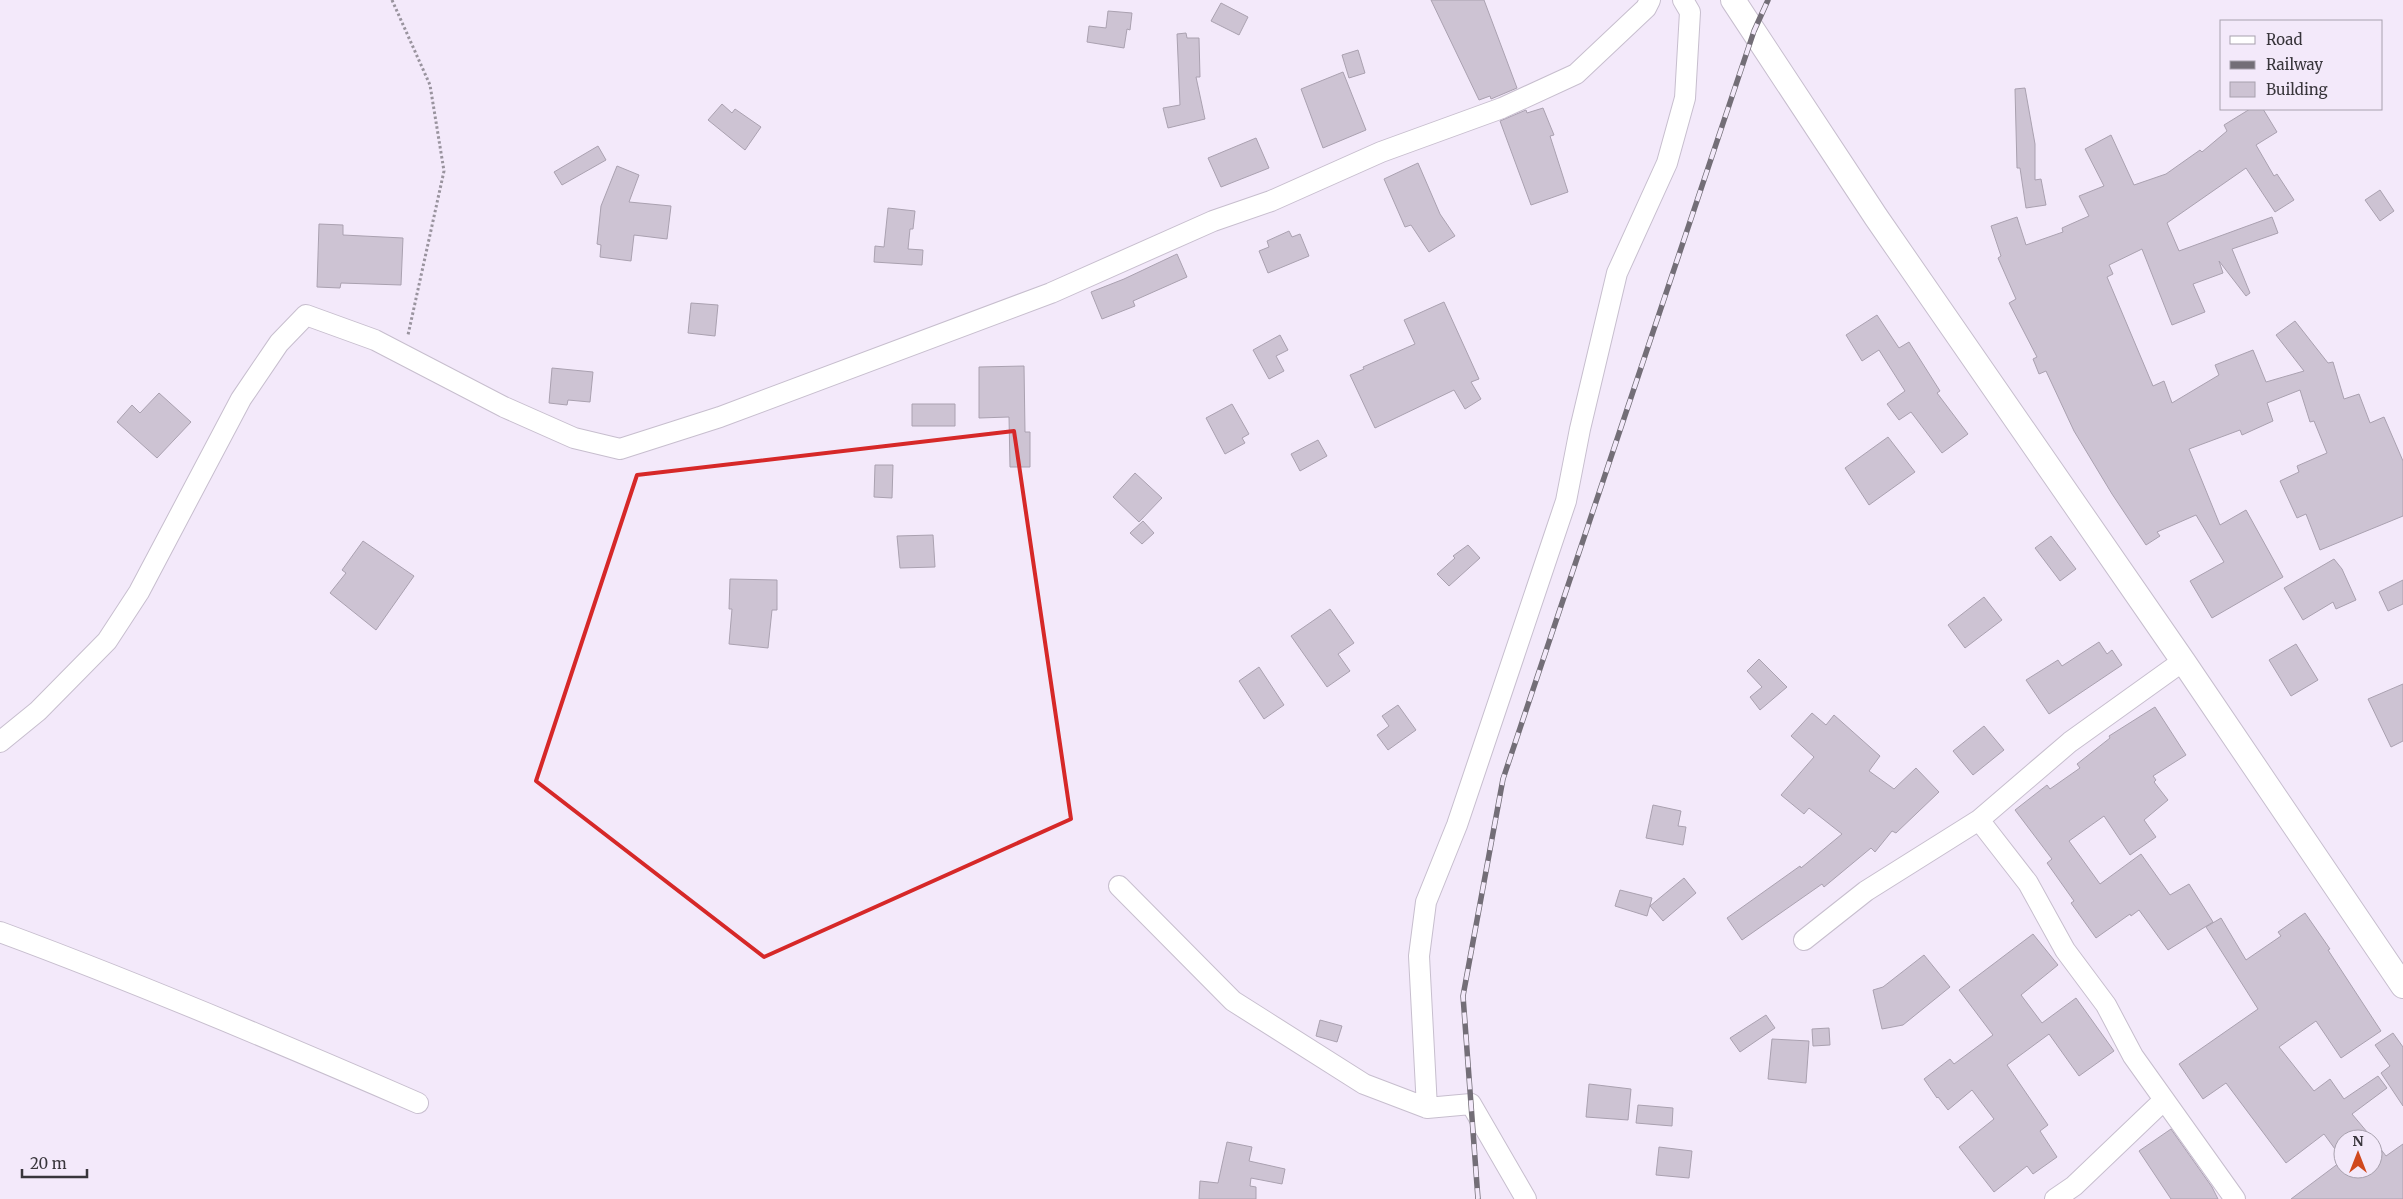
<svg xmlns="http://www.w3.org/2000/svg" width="2403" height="1199" font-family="Merriweather,serif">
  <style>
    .building { fill: #cdc3d3; stroke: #aaa1b0 }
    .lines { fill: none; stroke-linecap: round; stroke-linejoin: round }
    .minor-casing { stroke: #c7bece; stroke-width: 22 }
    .tertiary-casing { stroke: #c7bece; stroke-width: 26 }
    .path { stroke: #99939e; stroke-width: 3; stroke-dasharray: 2.5 2.5; stroke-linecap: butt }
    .minor { stroke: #fff; stroke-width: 20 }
    .tertiary { stroke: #fff; stroke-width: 24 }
    .rail-casing { stroke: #736e77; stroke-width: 5.5 }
    .rail { stroke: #f3e9fa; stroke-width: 4; stroke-dasharray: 11; stroke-linecap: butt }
    .marked { fill: none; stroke: #d62828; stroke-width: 4; stroke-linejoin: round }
  </style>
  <rect width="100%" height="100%" fill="#f3e9fa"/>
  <path class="building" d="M1431,0h53l33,88 -26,11 -1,-3 -11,4z
    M1221,3l27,14 -9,18 -28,-14z
    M1108,11l24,2 -2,17 -3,-1 -3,19 -37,-6 2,-16 17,2z
    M1186,33l1,5h12l1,39h-4l9,42 -37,9 -5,-20 17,-3 -3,-71z
    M1358,50l7,23 -16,5 -7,-23z
    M1343,72l23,58 -43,18 -22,-59z
    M2025,88l10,56v36l6,-1 5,26 -20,3 -6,-40h-3l-2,-79z
    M722,104l10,9 3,-4 26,18 -16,23 -37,-30z
    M1543,108l11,27 -4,1 18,56 -37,13 -31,-84 26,-11 1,3z
    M2250,109h13l14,23 -21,13 18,31 3,-2 17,26 -19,12 -29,-44 -79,55 12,28 93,-34 6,16 -46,16 18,44 -4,3 -27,-35 4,12 -30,11 12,28 -33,13 -30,-76 -33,16 4,9 -6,3 46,109 11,-5 8,22 47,-28 -4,-10 38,-15 13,32 38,-11 -28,-36 19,-14 33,42 5,-1 11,37 15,-5 11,29 14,-6 19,44v55l-83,34 -14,-36 -9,4 -17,-37 19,-9 -2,-6 30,-13 -13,-32 -4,1 -10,-32 -33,13 6,18 -31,14 -2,-5 -51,19 31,76 26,-15 37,67 -71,41 -22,-37 34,-19 -28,-47 -39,17 3,4 -14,9 -34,-51 -38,-63 -28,-60 -7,3 -6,-15 4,-2 -28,-54 7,-4 -18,-41 3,-2 -10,-30 26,-9 9,28 37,-13 -1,-4 27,-12 -10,-20 25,-10 -19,-37 26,-14 23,50 32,-11 34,-24 2,2 25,-21 -3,-6z
    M1256,138l13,30 -48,19 -13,-29z
    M598,146l8,14 -44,25 -8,-13z
    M1418,163l22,51 15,22 -26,16 -18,-27 -6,2 -21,-48z
    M617,166l22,9 -10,27 42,4 -4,33 -33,-4 -3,26 -31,-4 1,-12 -4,-1 4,-38z
    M2380,190l14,21 -14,10 -15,-21z
    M888,208l27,3 -2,18h-3l-2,20 15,1 -1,15 -48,-3 1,-16 9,1z
    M319,224l24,1v10l60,3 -2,47 -60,-2 -1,5 -23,-1z
    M1289,231l3,6 8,-3 9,22 -41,17 -9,-22 10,-4 -2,-6z
    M1177,254l10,23 -54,24 2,5 -33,13 -11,-27 33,-13z
    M1444,302l35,77 -8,3 10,17 -16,10 -11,-19 -79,38 -25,-53 14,-6 -1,-2 52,-23 -11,-24z
    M691,303l27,2 -3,31 -27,-3z
    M1877,315l22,33 10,-6 31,49 -3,2 31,41 -26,19 -31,-41 -12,8 -12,-16 18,-13 -26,-41 -17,11 -16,-26z
    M1280,335l8,15 -12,6 8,15 -15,8 -16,-29z
    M1024,366l1,66h5v35h-20l-1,-50 -30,1v-51z
    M552,368l41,4 -3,30 -22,-2 -1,5 -18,-2z
    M159,393l32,29 -34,36 -40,-36 15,-17 8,8z
    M912,404h43v22h-43z
    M1232,404l17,30 -7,4 3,5 -20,11 -19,-36z
    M1888,437l27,35 -46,33 -24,-37z
    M1318,440l9,16 -27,15 -9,-17z
    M875,465h18l-1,33 -18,-1z
    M1135,473l27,25 -23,24 -26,-25z
    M1143,521l11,12 -12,11 -12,-11z
    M933,535l2,32 -35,1 -3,-32z
    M2051,536l25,33 -16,12 -25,-33z
    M363,541l51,35 -38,54 -46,-37 16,-20 -4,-3z
    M1468,545l12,13 -31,28 -12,-12 18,-16 -2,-2z
    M2334,559l8,10 14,31 -20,9 -3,-7 -30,18 -19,-32z
    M730,579l47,1v30h-5l-4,38 -39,-4 3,-35h-3z
    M2403,580v24l-15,7 -9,-19z
    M1984,597l18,23 -37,28 -17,-23z
    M1330,609l24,34 -16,11 12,17 -23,16 -36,-51z
    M2099,642l8,12 5,-4 10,15 -73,49 -23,-34 32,-20 4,6z
    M2296,644l22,36 -27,16 -22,-36z
    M1759,659l28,28 -27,23 -10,-13 12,-10 -15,-16z
    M1259,667l25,38 -20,14 -25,-38z
    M2403,684v57l-12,6 -23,-48z
    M1398,705l18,25 -28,20 -11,-15 12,-9 -7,-10z
    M2155,707l31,48 -33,21 3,4 -2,2 14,18 -24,20 12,17 -26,18 -26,-39 -35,25 31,43 41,-30 29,41 19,-11 24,38 -45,28 -29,-40 -8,6 -1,-2 -34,24 -25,-35 3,-2 -27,-38 5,-4 -37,-49 32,-25 3,4 30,-21 -3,-4 33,-26 -1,-2z
    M1812,713l14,12 8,-10 46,41 -11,15 25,18 22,-21 23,24 -43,41 -4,-2 -17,21 -4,-4 -47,39 -2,-3 -80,56 -15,-22 73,-52 1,2 41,-34 -33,-26 -5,6 -23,-19 33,-38 -23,-21z
    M1984,726l20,24 -31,25 -20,-24z
    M1653,805l28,6 -3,15 8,1 -3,18 -37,-7z
    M1684,878l12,15 -33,28 -13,-15z
    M1620,890l32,8 -5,18 -32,-10z
    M2305,913l25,36 -2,1 53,81 -40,27 -25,-37 -37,26 35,44 16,-12 14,20 34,-23 9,12 -35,26 21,25h-30v21l-19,-26 -38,29 -60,-80 -23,16 -24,-35 79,-55 -52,-82 15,-9 25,42 35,-24 -3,-4z
    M2033,934l25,31 -37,30 21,28 34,-25 38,53 -35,25 -30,-42 -42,31 41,60 -8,6 17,26 -24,17 -6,-8 -33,26 -35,-45 35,-28 -22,-29 -24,20 -10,-13 -1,1 -13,-19 26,-20 4,5 39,-29 -34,-45z
    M1924,955l26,32 -47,38 -21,4 -9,-39 10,-3z
    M1766,1015l9,13 -35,24 -10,-14z
    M1320,1020l22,6 -5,16 -21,-6z
    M1829,1028l1,17 -17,1 -1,-17z
    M2393,1033l10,14v59l-22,-33 9,-7 -15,-21z
    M1772,1039l37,2 -3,42 -38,-4z
    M1589,1084l42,5 -3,31 -42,-3z
    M1638,1105l35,3 -1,18 -36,-3z
    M2171,1129l41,58 6,12h-47l-32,-48z
    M2373,1139l13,17 17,-12v55h-112l52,-39v9h30z
    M1227,1142l25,5 -3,14 36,8 -3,15 -31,-6 -1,8 6,1v12h-57l1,-18 18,2z
    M1659,1147l33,4 -3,27 -33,-3z"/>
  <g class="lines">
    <defs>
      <path id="minor" d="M0,742l38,-31 69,-70 32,-49 102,-193 38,-56 27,-28 69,25 129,67 70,31 46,11 100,-32 331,-124 162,-72 58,-20 110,-49 121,-44 74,-34 70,-66 4,-8
        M1979,820l49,63 37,67 41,55 27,51 102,143
        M1119,886l114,115 131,83 63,24 44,-4 55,95
        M0,932c141,52 280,111 418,171
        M1804,940l62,-49 113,-71 91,-78 113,-81
        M1427,1108l-8,-152 7,-54 31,-77 109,-324 14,-72 37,-156 50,-110 18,-65 5,-86 -7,-12
        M2055,1199l19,-13 90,-86"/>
      <path id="tertiary" d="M1733,0l143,217 307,444 220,325"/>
    </defs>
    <use href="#minor" class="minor-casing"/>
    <use href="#tertiary" class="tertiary-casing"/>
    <path class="path" d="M392,0l38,85 14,86 -36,164"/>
    <use href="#minor" class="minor"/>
    <use href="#tertiary" class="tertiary"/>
    <defs>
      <path id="rail" d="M1478,1199l-15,-203 40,-217 251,-748 14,-31"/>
    </defs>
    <use href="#rail" class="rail-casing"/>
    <use href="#rail" class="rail"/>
  </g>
  <path class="marked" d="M1014,431l57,388 -307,138 -228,-176 101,-306z"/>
  <rect x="2220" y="20" width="162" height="90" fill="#f3e9fa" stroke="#a8a1ae"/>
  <rect x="2230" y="36" width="25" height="8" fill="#ffffff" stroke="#a8a1ae"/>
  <text x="2266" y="45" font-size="15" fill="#38353b">Road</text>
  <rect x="2230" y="61" width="25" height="8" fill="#736e77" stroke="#a8a1ae"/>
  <text x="2266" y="70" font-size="15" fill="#38353b">Railway</text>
  <rect x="2230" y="82" width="25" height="15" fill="#cdc3d3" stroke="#a8a1ae"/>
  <text x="2266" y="95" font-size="15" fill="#38353b">Building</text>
  <g transform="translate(2358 1154)"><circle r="24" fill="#f3e9fa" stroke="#a8a1ae"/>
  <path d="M0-4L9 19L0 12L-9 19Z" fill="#d0481d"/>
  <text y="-8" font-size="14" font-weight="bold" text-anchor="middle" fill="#38353b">N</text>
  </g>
  <path d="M22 1169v8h65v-8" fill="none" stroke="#38353b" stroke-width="2.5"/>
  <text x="30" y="1169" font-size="15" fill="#38353b" stroke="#f3e9fa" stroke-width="4" paint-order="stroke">20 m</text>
</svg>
